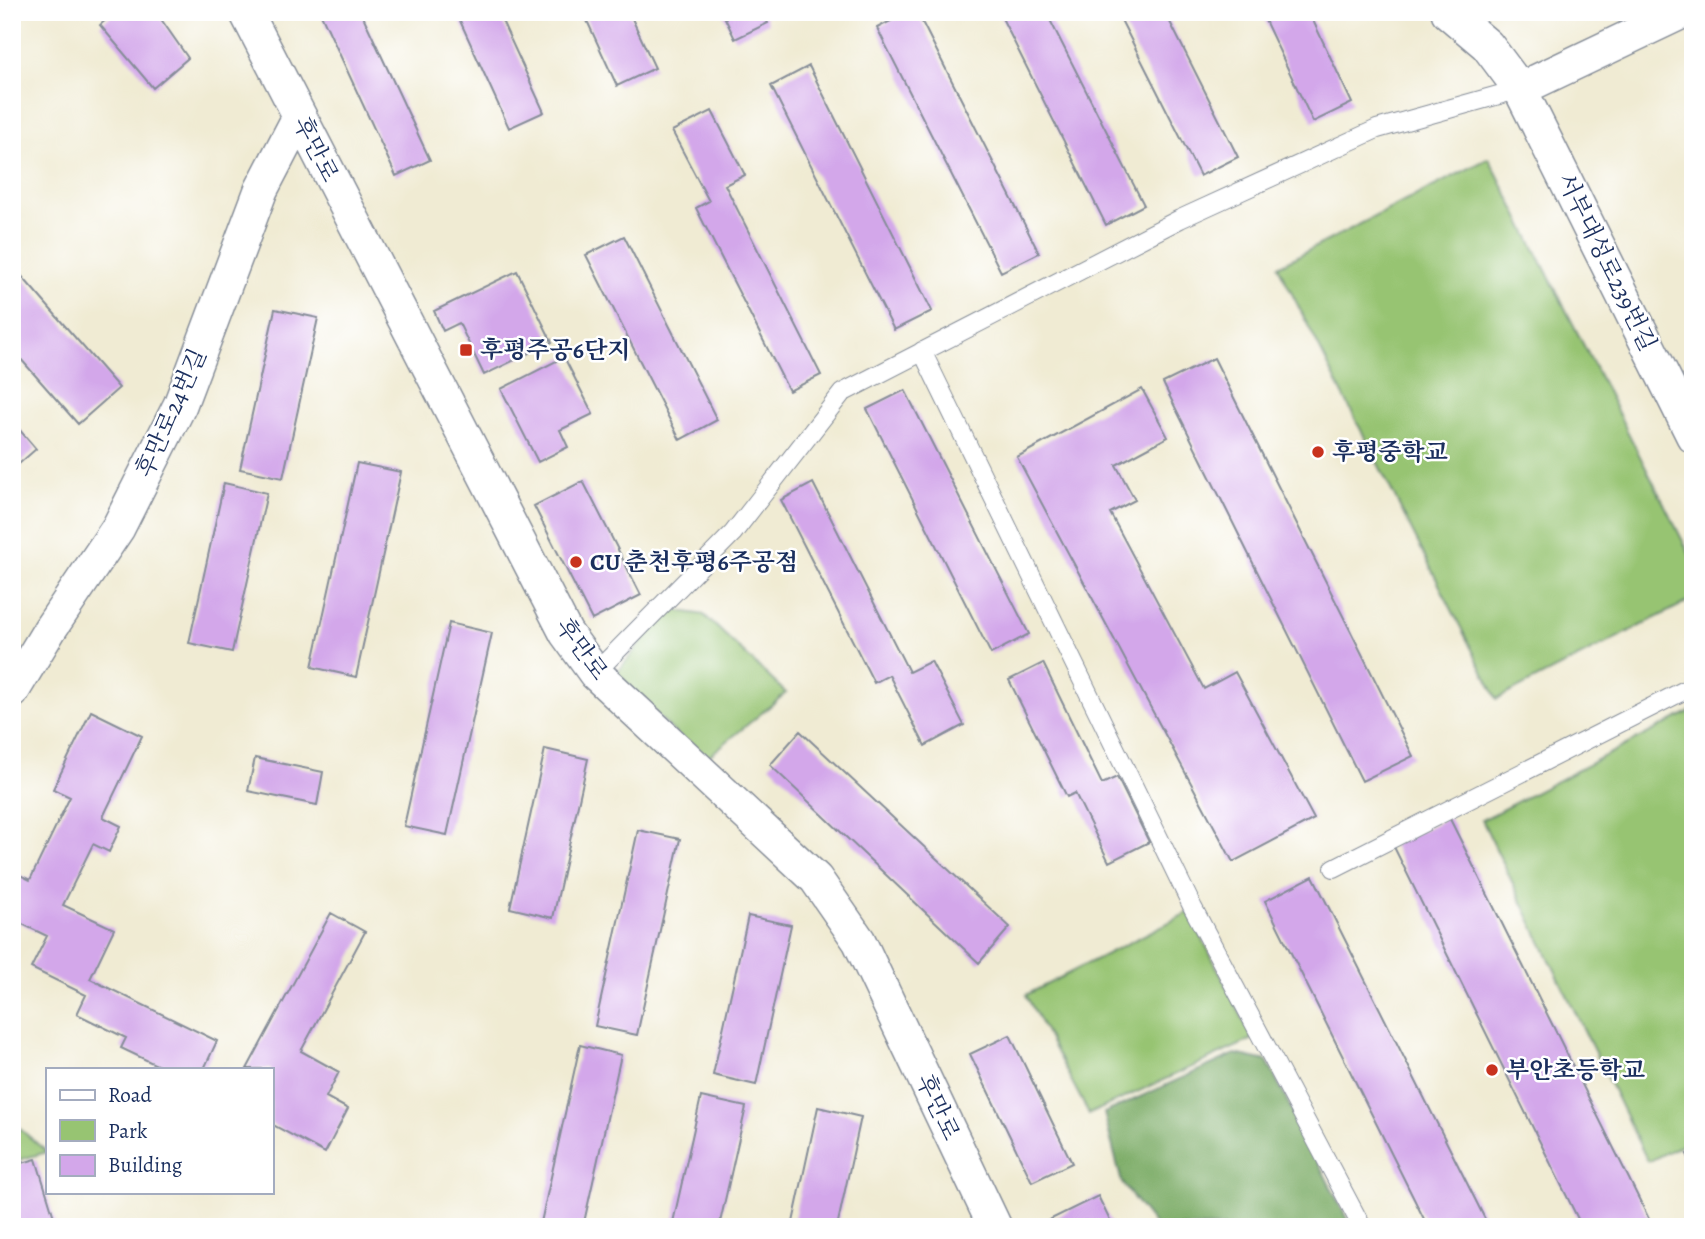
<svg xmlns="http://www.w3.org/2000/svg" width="1705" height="1239" font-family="Alegreya,'Noto Serif KR',serif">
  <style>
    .green { fill: #97c472; stroke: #597a68; stroke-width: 2 }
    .forest { fill: #79aa64; stroke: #4a6c61; stroke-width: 2 }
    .building { fill: #d3a7ea }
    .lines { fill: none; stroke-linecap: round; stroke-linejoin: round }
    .lane-casing { stroke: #868d98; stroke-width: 20 }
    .street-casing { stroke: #868d98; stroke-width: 36 }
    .lane { stroke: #fff; stroke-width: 18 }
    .street { stroke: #fff; stroke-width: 33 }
    .poi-dot { fill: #c8321e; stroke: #fff; stroke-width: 2.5 }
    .labels { text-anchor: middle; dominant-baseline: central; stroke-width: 5; stroke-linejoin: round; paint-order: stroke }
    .street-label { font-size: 24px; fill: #1b2f5e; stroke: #fff }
    .poi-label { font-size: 24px; font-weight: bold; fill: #1b2f5e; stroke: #fff; text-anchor: start }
  </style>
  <rect width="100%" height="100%" fill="#fff"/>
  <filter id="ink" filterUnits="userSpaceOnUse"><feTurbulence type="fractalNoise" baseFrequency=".0143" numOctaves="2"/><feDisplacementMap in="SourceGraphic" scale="14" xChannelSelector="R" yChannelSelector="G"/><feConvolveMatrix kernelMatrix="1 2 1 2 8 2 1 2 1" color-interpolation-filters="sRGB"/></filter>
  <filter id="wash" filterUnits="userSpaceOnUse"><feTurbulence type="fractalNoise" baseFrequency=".00686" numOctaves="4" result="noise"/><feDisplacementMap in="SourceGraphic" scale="28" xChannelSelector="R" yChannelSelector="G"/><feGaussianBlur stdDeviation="1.57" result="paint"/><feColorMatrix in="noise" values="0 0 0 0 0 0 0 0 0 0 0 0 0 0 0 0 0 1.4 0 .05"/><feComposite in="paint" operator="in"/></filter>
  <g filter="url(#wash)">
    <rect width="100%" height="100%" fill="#f0ebd3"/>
    <path class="green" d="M1489,158l204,403v38l-196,100 -219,-433z
      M668,609l36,6 82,78 -83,68 -87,-87z
      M1693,710v429l-45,23 -166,-342z
      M1189,912l64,127 -164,75 -63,-119z
      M12,1122l35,30 -35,10z"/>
    <path class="forest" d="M1235,1054l32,7 84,166h-195l-34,-44 -18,-70z"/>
    <g id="blocks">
      <path class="building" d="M115,12h41l32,46 -35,30 -53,-63z
        M320,12h41l69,148 -34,16z
        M456,12h42l46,100 -35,16z
        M583,12h46l26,56 -38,18z
        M722,12h41l5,11 -33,16z
        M908,12h9l122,241 -38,19 -124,-244z
        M999,12h47l98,193 -38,20z
        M1117,12h48l73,145 -38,19z
        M1261,12h48l43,91 -39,19z
        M809,66l123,245 -38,19 -123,-244z
        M712,111l33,64 -20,10 96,190 -32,16 -93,-183 13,-7 -37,-70z
        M624,236l93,184 -37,20 -94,-185z
        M12,265l107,123 -41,36 -66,-75z
        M517,271l35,71 -68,33 -25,-52 -16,8 -9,-20z
        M275,309l43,9 -35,160 -43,-9z
        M564,357l29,57 -33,16 8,17 -30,15 -37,-73z
        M1214,358l199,398 -51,25 -199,-398z
        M1142,389l26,48 -52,28 19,35 -25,13 94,176 31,-17 79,147 -81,43 -216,-405z
        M905,390l124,244 -38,20 -124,-245z
        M12,421l24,28 -24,21z
        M357,463l44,9 -45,205 -44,-10z
        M583,481l58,114 -49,25 -58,-114z
        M224,483l43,10 -35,159 -43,-9z
        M813,483l96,189 22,-11 33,64 -39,21 -36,-71 -15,8 -93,-183z
        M449,623l43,10 -45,202 -43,-9z
        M1043,663l59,121 15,-7 32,65 -40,20 -34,-69 -8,4 -58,-117z
        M91,711l51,25 -39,81 18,9 -12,26 -16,-8 -30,61 51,24 -24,50 127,62 -13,28h-39l-44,-21 5,-10 -49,-24 9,-19 -55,-27 16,-32 -35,-17v-48l18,9 40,-83 -17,-8z
        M800,731l210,196 -31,36 -209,-198z
        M545,749l43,10 -35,159 -43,-10z
        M255,758l68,14 -6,33 -69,-14z
        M1449,817l204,410h-71l-189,-382z
        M638,830l42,9 -43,196 -42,-9z
        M1313,876l176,351h-61l-163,-326z
        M331,913l34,19 -64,119 38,21 -13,25 22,12 -23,44 -54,-29v-55h-24z
        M748,916l43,9 -35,160 -43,-10z
        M1010,1035l62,128 -40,19 -62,-128z
        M580,1045l41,10 -38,172h-43z
        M701,1097l45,10 -27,120h-47z
        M818,1107l43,10 -24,110h-45z
        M1693,1151v16l-6,-13z
        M36,1159l21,68h-45v-61z
        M1098,1196l15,31h-78z"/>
    </g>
  </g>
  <g filter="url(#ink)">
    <use href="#blocks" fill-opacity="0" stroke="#868d98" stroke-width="2"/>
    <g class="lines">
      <defs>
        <path id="lane" d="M922,351l271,557 169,319
          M595,673l138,-140 109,-140 338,-174 197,-90 143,-40
          M1334,868l359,-182"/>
        <path id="street" d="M246,12l320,621 29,40 221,206 43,62 136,286
          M1448,12l39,33 33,44 173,347
          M1520,89l162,-77
          M12,692l38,-63 68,-101 62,-123 81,-215 38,-73"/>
      </defs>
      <use href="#lane" class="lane-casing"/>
      <use href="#street" class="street-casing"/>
      <use href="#lane" class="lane"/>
      <use href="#street" class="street"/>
    </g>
  </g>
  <g class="poi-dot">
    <rect x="459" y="343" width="14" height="14" rx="3.5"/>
    <circle cx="1318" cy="452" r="7"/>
    <circle cx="576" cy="562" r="7"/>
    <circle cx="1492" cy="1070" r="7"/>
  </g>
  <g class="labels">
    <g class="street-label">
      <text transform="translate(316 149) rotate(63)">후만로</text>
      <text transform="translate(1607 262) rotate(64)">서부대성로239번길</text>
      <text transform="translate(171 413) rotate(-66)">후만로24번길</text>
      <text transform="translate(582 649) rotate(54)">후만로</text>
      <text transform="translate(938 1107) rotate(65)">후만로</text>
    </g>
    <g class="poi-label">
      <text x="480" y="350">후평주공6단지</text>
      <text x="1332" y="452">후평중학교</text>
      <text x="590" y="562">CU 춘천후평6주공점</text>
      <text x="1506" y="1070">부안초등학교</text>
    </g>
  </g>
  <rect width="1705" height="1239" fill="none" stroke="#fff" stroke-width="42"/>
  <rect x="46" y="1068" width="228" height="126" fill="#ffffff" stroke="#a4acbf" stroke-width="2"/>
  <rect x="60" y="1090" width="35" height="10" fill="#ffffff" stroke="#a4acbf" stroke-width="2"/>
  <text x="108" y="1102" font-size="21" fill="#1b2f5e">Road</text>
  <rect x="60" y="1120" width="35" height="21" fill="#97c472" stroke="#a4acbf" stroke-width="2"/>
  <text x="108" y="1138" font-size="21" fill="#1b2f5e">Park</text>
  <rect x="60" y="1155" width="35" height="21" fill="#d3a7ea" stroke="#a4acbf" stroke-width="2"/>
  <text x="108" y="1172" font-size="21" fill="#1b2f5e">Building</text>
</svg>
